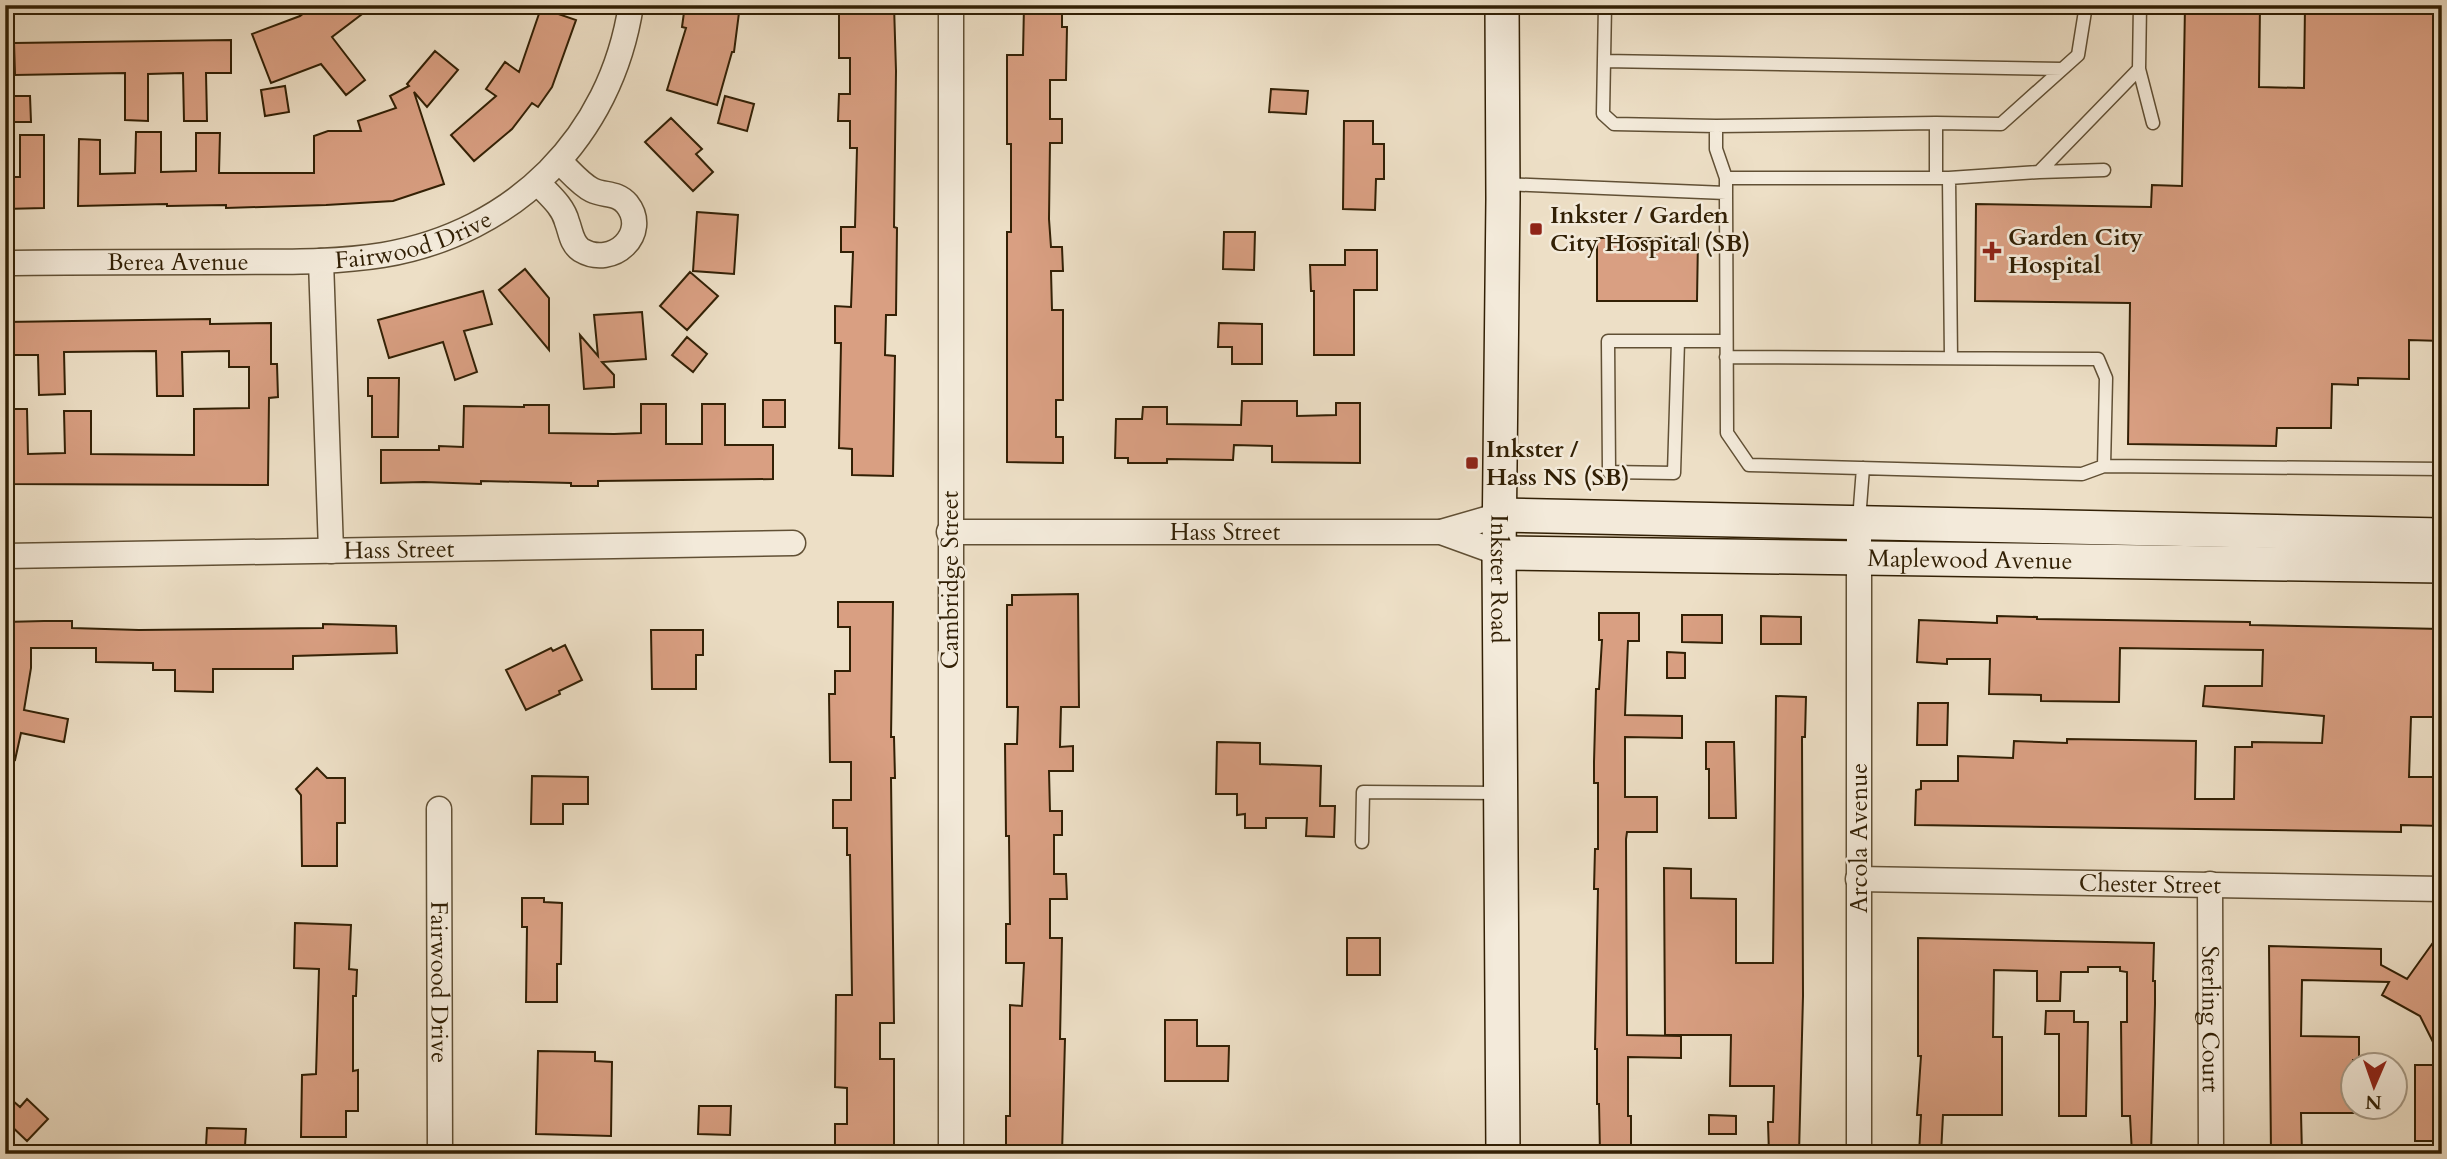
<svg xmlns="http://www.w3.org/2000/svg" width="2447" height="1159" font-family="Cardo,serif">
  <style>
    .building { fill: #d99f82; stroke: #322005; stroke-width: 2 }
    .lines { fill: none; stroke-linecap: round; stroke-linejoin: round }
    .lane-casing { stroke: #615035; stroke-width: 15 }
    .street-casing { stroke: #615035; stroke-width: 27 }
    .secondary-casing { stroke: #322005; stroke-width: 36 }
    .lane { stroke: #f3eada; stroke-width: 12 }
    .street { stroke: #f3eada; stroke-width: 24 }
    .secondary { stroke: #f3eada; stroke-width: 33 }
    .poi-dot { fill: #8f2418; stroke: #f3eada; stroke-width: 2.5 }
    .labels { text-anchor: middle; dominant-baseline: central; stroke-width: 5; stroke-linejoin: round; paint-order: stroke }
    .poi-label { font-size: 24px; font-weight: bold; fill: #322005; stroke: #f3eada; text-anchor: start }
    .street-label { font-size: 24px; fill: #322005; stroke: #f3eada }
  </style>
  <rect width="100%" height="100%" fill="#eddfc6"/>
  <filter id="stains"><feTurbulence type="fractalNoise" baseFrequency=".00286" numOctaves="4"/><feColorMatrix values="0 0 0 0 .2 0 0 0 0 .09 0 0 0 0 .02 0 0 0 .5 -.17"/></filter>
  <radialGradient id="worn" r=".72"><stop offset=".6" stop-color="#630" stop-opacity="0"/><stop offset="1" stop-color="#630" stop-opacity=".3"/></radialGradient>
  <path class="building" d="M314,5h60l-42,32 33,43 -19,15 -25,-31 -50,19 -19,-49 48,-18z
    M685,5h55l-6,47h-2l-15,53 -50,-15 19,-62 -4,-1z
    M839,5h55l2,66 -2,156 3,1 -1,87h-10l-1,40 10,1 -2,120 -41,-1v-26l-13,-1 2,-105h-6v-37l16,1 2,-55h-12v-25h14l2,-79h-7v-27h-12l1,-27h11v-36h-11z
    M1024,5h38v22h5l-1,53h-16v39h12v24h-12l-1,76 2,28h11l1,24h-12l1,39h11v90h-7v37h7v26l-56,-1v-230h4v-88h-4v-89h16z
    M2185,5h75l-1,82 45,1 1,-83h137v336l-33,-1v39l-51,-1v7l-26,-1 -1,44h-54l-1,18 -148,-2 2,-141 -155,-2 1,-97 175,3 1,-22 30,1z
    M541,8l35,12 -24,67 -14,20 -6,-4 -20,26 -38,32 -23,-26 45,-39 -10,-7 19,-27 14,10z
    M231,40v33h-25l1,48h-23l-1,-48 -35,1v47l-23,-1v-47l-110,2 -1,-32z
    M435,51l23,19 -31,37 -13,-15 30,92 -51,17 -67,4 -100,3v-3l-59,1v-2l-89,2 1,-67 21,1v34l35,-1 1,-41h25v40l35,-1v-38h24l-1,40h95v-37l14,-5h33l-3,-10 38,-13 -6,-12 19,-10 -2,-2z
    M285,86l4,26 -24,4 -4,-26z
    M1271,89l37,2 -2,23 -37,-2z
    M7,96h23l1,26h-24z
    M725,96l29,8 -7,27 -29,-8z
    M671,118l31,31 -6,5 17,18 -20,19 -48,-49z
    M1344,121h29v23h11v35h-8l-1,31 -32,-1z
    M20,135h24v73l-39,1v-32h15z
    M697,212l41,3 -4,59 -41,-3z
    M1224,232h31l-1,38 -31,-1z
    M1597,238h101l-1,63h-100z
    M1345,250h32v40h-23v65h-40v-64h-3l-1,-26h35z
    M525,269l24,29v52l-50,-60z
    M690,272l28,24 -31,34 -27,-24z
    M483,291l9,33 -28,7 13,41 -22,8 -12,-38 -54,16 -11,-38z
    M642,312l4,47 -44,3 12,13v12l-30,2 -4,-54 18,21 -4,-41z
    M210,319v5l61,-1v41h6l1,33 -9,1 -1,87 -263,-1v-75h22l1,45 37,-1 -1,-42h27v43l103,1v-46l55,-1v-41h-20v-16l-47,1 1,44h-26l-1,-45 -92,1 1,42 -26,1 -1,-40h-33v-33z
    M1219,323l43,1v40h-30v-17h-14z
    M687,337l20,17 -14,18 -21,-17z
    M368,378h31l-1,59h-26v-41h-4z
    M763,400h22v27h-22z
    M1242,401h55v15l39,-1v-12h24v60l-88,-1v-16l-38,-1 -1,15 -66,-1v4h-39v-5h-13l1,-39h26l1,-12h24v17l74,1z
    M641,404h25v40h36v-40h23v41h48v34l-175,2v5h-27v-3l-90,-2v3l-57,-2 -43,1v-33h58v-4l24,1 1,-41 60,1v-2h25v28l65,1 27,-1z
    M1078,594l1,113h-18l-1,40 13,-1v25h-24l1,40h12v24h-8v39h12l1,25h-17v39h12l-2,101h5l-3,115h-56v-38h4v-111l12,1 2,-43h-18v-39h4l-1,-88h-3l-1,-92h12l1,-37h-11v-102h5v-10z
    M838,602h55l-2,135h3l1,41h-4l3,245h-14v36h14v95l-59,-1v-29h12v-36l-12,-1 1,-92h16l-2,-140h-3v-27h-14v-28h18v-38h-21l-1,-68h6v-23h15v-44h-12z
    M1599,613h40v28h-11l-3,74 57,1v22l-57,-1v60h32v35h-30l-1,7 1,196 54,1v22l-53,-1v59h3v38h-31l-1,-50h-2v-55h-2l3,-160h-4l1,-40h3v-66h-4v-21l2,-73h3l3,-49h-3z
    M1682,615h40v28l-40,-1z
    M1761,616l40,1v27h-40z
    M1997,616l40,1v2l213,3v3l192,4v49h-3l-1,39h-27l-2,60h25v8h8v41l-41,-1v7l-486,-7 1,-35 5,-1v-8h37v-25l55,2 1,-17 53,2v-4l129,2 -1,58h39l1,-52h17v-5l70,1 2,-27 -121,-10 2,-20h57l1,-36 -143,-2 -1,54 -78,-1v-6l-52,-1 1,-35h-43v5l-30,-2 2,-42 78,3z
    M44,621h28v7l67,2 184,-2v-4l73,2 1,27 -104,3v13h-80v23l-38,-1v-21h-22v-7l-57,-1v-14h-65v20l-7,42 44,9 -4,23 -43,-9 -6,27 -6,-1 -4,7v-144z
    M651,630h52v25h-7v34h-44z
    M565,645l17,35 -23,11 1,3 -34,16 -20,-40 45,-22 2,3z
    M1667,652l18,1v25h-18z
    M1776,696l30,1 -1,40h-3l1,259 -4,158h-30l-1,-32h5l1,-36h-44l1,-51h-66l-1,-167 27,1v29l45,1v64h37z
    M1918,703h30l-1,42h-30z
    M1217,742l43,1v21l61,2 -1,40h15l-1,31 -28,-1 1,-18h-41v10h-21v-14l-8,1v-21h-21z
    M1706,742h28l2,76h-27v-49h-3z
    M317,768l10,10h18v45h-8v43h-35l-1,-71 -5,-6z
    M532,776l56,1v27h-25v20h-32z
    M522,898h22v4l18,1 -1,61h-4v38h-31l1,-75h-5z
    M295,923l56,2 -2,44 8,1 -1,26h-3v75l5,-1v41h-12v26h-45l1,-62 14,-1 3,-105 -25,-1z
    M2442,930v130l-22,-44 -38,-21 7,-13 -87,-2 -1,56 58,1v23h-6v53h-52l1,41h-31l-2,-208 112,3v16l26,14z
    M1347,938h33v37h-33z
    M1918,938l236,5 -1,38h2v23l-4,150h-19l-2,-38h-8l-1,-94h6v-50l-7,-1v-4h-32v5h-27l-1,29h-23v-30l-43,-1 -1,67h9v78h-59l-2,39h-22l2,-39h-4l4,-59h-3z
    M2046,1011h28v11h14l-2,94h-27v-82h-14z
    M1165,1020h32v26h32l-1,35h-63z
    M538,1051l57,1v9l17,1 -1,74 -75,-2z
    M2415,1065h27v76h-27z
    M5,1094l15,13 7,-8 21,20 -21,22 -22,-21z
    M699,1106h32l-1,29 -32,-1z
    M1709,1115l27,1v18h-27z
    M207,1128l39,1 -1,17h-39z"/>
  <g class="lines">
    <defs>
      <path id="lane" d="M1605,5l-2,109 11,10 102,2 220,-3
        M1604,61l458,8
        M2139,69l14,54
        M1716,126v23l10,29
        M2039,172l65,-2
        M1936,178v-55l65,1 77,-69 8,-50
        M1949,178l2,180
        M1503,184l223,9 1,240 22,32 333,9 22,-8 338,3
        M1726,193v-15h223l90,-6 100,-103 1,-64
        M1678,341l-4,132 -65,-1 -1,-131h118
        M1726,357l372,2 8,19 -2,88
        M1859,520l4,-52
        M1362,842l1,-50 137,1"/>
      <g id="street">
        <path d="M951,5v1149"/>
        <path d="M538,183c11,12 25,23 29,39 4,10 4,21 14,28 32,19 69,-17 46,-46 -10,-12 -23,-8 -35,-14 -12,-6 -23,-20 -33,-29"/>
        <path d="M321,261l10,290"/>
        <path id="s1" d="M5,263c69,-1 139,-1 208,-1 56,-1 114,2 170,-7 131,-22 228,-118 248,-250"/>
        <path d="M1859,523v631"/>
        <path id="s2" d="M949,532h492l58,21"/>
        <path d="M1441,532l59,-17"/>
        <path id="s3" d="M5,556l788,-13"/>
        <path id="s4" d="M439,809l1,345"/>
        <path id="s5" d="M1858,879l584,10"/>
        <path id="s6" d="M2210,884l1,270"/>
      </g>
      <g id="secondary">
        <path id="s7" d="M1502,5l1,194 -4,354 4,601"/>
        <path d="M1500,515l942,20"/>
        <path id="s8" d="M1499,553l943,13"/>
      </g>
    </defs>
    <use href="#lane" class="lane-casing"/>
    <use href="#street" class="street-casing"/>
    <use href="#secondary" class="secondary-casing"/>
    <use href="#lane" class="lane"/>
    <use href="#street" class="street"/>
    <use href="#secondary" class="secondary"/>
  </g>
  <g class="poi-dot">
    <rect x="1529" y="222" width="14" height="14" rx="3.5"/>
    <path d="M1988.5 240.5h7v7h7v7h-7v7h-7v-7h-7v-7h7z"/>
    <rect x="1465" y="456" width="14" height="14" rx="3.5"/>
  </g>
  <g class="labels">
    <g class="poi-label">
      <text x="1550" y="215">Inkster / Garden<tspan x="1550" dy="28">City Hospital (SB)</tspan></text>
      <text x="2008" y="237">Garden City<tspan x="2008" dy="28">Hospital</tspan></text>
      <text x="1486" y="449">Inkster /<tspan x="1486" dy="28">Hass NS (SB)</tspan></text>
    </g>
    <g class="street-label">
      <text stroke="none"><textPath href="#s1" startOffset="411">Fairwood Drive</textPath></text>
      <text stroke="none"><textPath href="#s1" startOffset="173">Berea Avenue</textPath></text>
      <text stroke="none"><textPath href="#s2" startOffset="276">Hass Street</textPath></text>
      <text stroke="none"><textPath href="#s3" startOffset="394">Hass Street</textPath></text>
      <text stroke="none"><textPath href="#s8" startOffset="471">Maplewood Avenue</textPath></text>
      <text stroke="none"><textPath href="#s7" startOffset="574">Inkster Road</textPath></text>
      <text transform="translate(950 580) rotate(-90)">Cambridge Street</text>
      <text transform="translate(1859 838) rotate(-90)">Arcola Avenue</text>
      <text stroke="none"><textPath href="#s5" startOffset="292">Chester Street</textPath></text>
      <text stroke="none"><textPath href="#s4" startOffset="173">Fairwood Drive</textPath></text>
      <text stroke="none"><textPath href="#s6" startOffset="135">Sterling Court</textPath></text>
    </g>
  </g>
  <rect width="2447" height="1159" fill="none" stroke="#eddfc6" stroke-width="28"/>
  <rect x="7" y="7" width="2433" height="1145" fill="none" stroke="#322005" stroke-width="3.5"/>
  <rect x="14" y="14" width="2419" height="1131" fill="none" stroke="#322005" stroke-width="2"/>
  <g transform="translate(2374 1086) rotate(182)"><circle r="33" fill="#f3eada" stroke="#a69985" stroke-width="2"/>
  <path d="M0-5L12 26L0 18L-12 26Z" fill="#8f2418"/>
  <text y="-10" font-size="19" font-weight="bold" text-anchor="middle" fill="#322005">N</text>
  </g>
  <rect width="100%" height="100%" filter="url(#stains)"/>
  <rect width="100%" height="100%" fill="url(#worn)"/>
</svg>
